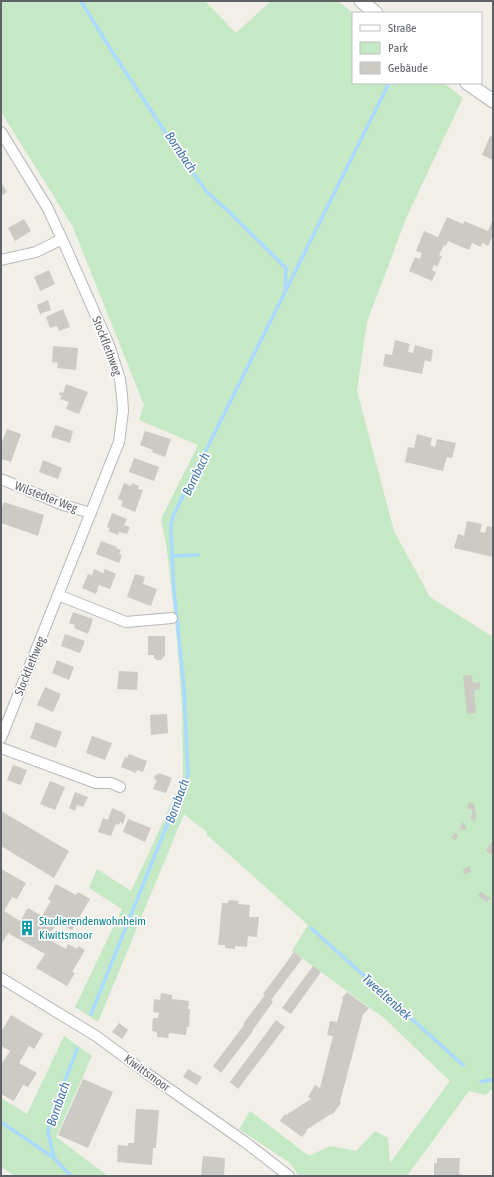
<svg xmlns="http://www.w3.org/2000/svg" width="494" height="1177" font-family="'Asap Condensed',sans-serif">
  <style>
    .green { fill: #c5e8c5 }
    .lines { fill: none; stroke-linecap: round; stroke-linejoin: round }
    .stream { stroke: #aadaff; stroke-width: 3.5 }
    .building { fill: #cccac5 }
    .minor-casing { stroke: #b5b8bc; stroke-width: 12 }
    .tertiary-casing { stroke: #b5b8bc; stroke-width: 15 }
    .minor { stroke: #fff; stroke-width: 10 }
    .tertiary { stroke: #fff; stroke-width: 13 }
    .labels { text-anchor: middle; dominant-baseline: central; stroke-width: 3.5; stroke-linejoin: round; paint-order: stroke }
    .street-label { font-size: 12px; fill: #5f6368; stroke: #fff }
    .culture-label { font-size: 12px; fill: #0d838f; stroke: #fff; text-anchor: start }
    .water-label { font-size: 13px; font-style: italic; fill: #4174aa; stroke: #fff }
  </style>
  <rect width="100%" height="100%" fill="#f1efe8"/>
  <path class="green" d="M1,1h204l31,32 35,-32h67l15,12v70h91l19,15 -56,118 -40,106 -10,69 37,140 36,66 63,40v451l-7,7 -17,-4 -62,85h-108l-9,-13 -51,-34 11,-18 59,45 21,-10 26,5 19,-20 13,7 2,25 60,-82 -66,-63 -92,-67 16,-26 -102,-91 1,-2 -23,-18 -86,208 -23,-15 47,-98 -33,-21 8,-19 34,22 27,-58 25,-57 -1,-69 -5,-68 -10,-89 -6,-31 37,-74 -59,-25 5,-15 -71,-178 -72,-115z
    M64,1036l28,20 -36,81 52,39h-93l-14,-9v-69l26,16z"/>
  <g class="lines">
    <path class="stream" d="M81,1l30,49 72,109 24,33 21,19 58,57 -1,24 -111,222 -3,10v11l3,56 10,97 4,86 -4,15 -13,26 -80,199
      M286,290l103,-207
      M172,556l26,-1
      M311,928l152,137
      M481,1082l12,-3
      M1,1122l53,36
      M71,1176l-17,-18 -6,-26 3,-15 26,-68"/>
  </g>
  <path class="building" d="M490,136l3,1v23l-11,-5z
    M1,182l6,10 -6,4z
    M447,217l16,7 1,-3 24,10 5,-12v16l-5,11 -6,-3 -1,4 -9,-4 -3,7 -21,-9 -2,5 -2,-1 -5,10 3,1 -5,11 -3,-2 -2,5 4,2 -4,9 -23,-10 6,-14 5,2 2,-6 -6,-2 8,-20 14,6z
    M24,219l7,12 -16,10 -7,-13z
    M49,270l6,14 -15,7 -6,-14z
    M48,300l3,10 -11,4 -3,-9z
    M63,309l7,18 -11,4 -2,-5 -7,2 -4,-11z
    M395,340l15,4 -2,8 5,1 2,-8 18,5 -2,12 -6,-2 -3,14 -39,-8 2,-12 7,1z
    M53,346l25,2 -2,22 -19,-2 1,-5 -6,-1z
    M66,384l22,8 -9,22 -13,-5 3,-7 -9,-3 2,-3 -3,-1 1,-3 3,1z
    M55,425l18,6 -3,12 -19,-6z
    M7,429l14,5 -10,28 -10,-3v-17h1z
    M145,431l26,8 -6,18 -13,-5 1,-2 -13,-5z
    M417,434l15,4 -2,7 5,2 2,-8 19,4 -4,15 -5,-1 -4,14 -38,-9 3,-15 6,1z
    M134,458l25,9 -5,14 -25,-9z
    M43,460l19,8 -4,11 -19,-7z
    M124,483l7,3 1,-3 7,3 -1,3 5,1 -8,22 -14,-6 2,-5 -5,-2z
    M4,502l40,13 -6,21 -37,-13v-12z
    M112,513l15,6 -3,6 6,2 -3,7 -8,-2 -1,3 -10,-4 2,-3 -3,-1z
    M467,521l15,3 -2,8 5,1 2,-7 6,1v30l-39,-9 4,-14 6,2z
    M101,541l16,6 -1,1 5,2 -2,4 3,1 -3,8 -23,-9z
    M94,569l9,4 2,-4 11,5 -6,15 -11,-4 -3,9 -14,-6 6,-14 4,1z
    M135,574l10,3 -2,7 14,5 -6,17 -24,-9z
    M73,612l20,7 -5,15 -14,-6 1,-3 -6,-2z
    M65,634l20,7 -5,12 -19,-7z
    M148,636h17v19l-4,5h-4l-3,-2v-3h-6z
    M57,660l17,7 -5,13 -17,-7z
    M119,671l19,1 -1,18 -20,-1z
    M472,675l1,8 7,-1v7l-6,1 2,23 -9,1 -4,-38z
    M45,687l16,7 -8,18 -16,-7z
    M167,714l1,19 -17,2 -1,-20z
    M36,722l26,10 -6,16 -26,-10z
    M92,736l20,7 -7,17 -19,-7z
    M129,754l18,7 -4,11 -6,-2 -1,3 -15,-6 4,-10 2,1z
    M13,765l14,5 -6,15 -14,-5z
    M159,773l13,5 -6,15 -13,-4 4,-9 -3,-1 2,-5 2,1z
    M50,781l15,6 -10,23 -15,-6z
    M75,792l13,5 -5,10 -6,-2 -2,6 -6,-3z
    M469,802l5,2 2,12 -1,5 -5,-2 2,-4v-5l-5,-2z
    M112,808l12,5 -1,1 3,1 -3,9 -3,-2 -1,3 -3,-1 -5,12 -13,-4 5,-14 5,2z
    M1,811l68,40 -15,27 -53,-32z
    M128,819l23,9 -6,14 -22,-10z
    M463,822l4,7 -8,1z
    M454,833l4,2 -2,5 -5,-2z
    M491,843l2,1v12l-7,-5z
    M470,866l1,6 -7,2 -1,-5z
    M1,869l25,14 -9,16 -5,-2 -8,14 16,10 8,-13 14,8 9,-15 -3,-2 8,-15 20,11 2,-3 12,7 -18,31 -15,-8 -9,17 18,10 2,-5 9,5 1,-3 7,4 -13,22 3,1 -8,13 -31,-18 9,-14 -37,-21 -7,12z
    M481,892l9,6 -3,4 -9,-6z
    M229,900l10,1 -1,3 12,1 -1,12h10l-2,20 -9,-1 -1,11 -12,-1v3l-10,-1v-3h-7l4,-42h6z
    M294,952l8,7 -31,41 2,2 -21,29h1l-32,42 -8,-7 31,-41 -1,-1 22,-29 -2,-1z
    M313,966l8,6 -30,42 -9,-6z
    M347,992l22,16 -5,6h-1l-23,88 1,1 -9,12 -1,-1 -25,16 1,1 -5,6 -22,-16 5,-7 1,1 25,-16 -3,-2 7,-12 5,3 13,-52 -6,-1 3,-14 7,1 6,-23 -1,-1z
    M161,993l11,2v4l17,2 -1,8h2l-1,18h-2l-1,8 -17,-2 -1,5 -11,-1v-5l-5,-1 1,-13h5l1,-5 -6,-1 1,-13 6,1z
    M11,1015l32,19 -9,15 -5,-3 -10,17 18,10 -9,14 -5,-2 -9,16 -13,-7 1,-5h-1v-24l9,-14 -9,-5v-18l2,1z
    M276,1020l9,7 -47,62 -8,-7z
    M119,1023l9,7 -6,9 -10,-7z
    M188,1069l14,8 -5,8 -14,-8z
    M83,1079l30,13 -25,56 -30,-13z
    M136,1109l23,1 -3,38h-3l-1,17 -35,-3 1,-17 10,1v-3h6z
    M203,1156l22,2 -1,18h-23z
    M437,1158h23l-1,16h3v2h-28v-13h3z"/>
  <g class="lines">
    <defs>
      <path id="minor" d="M1,132l46,75 15,32 47,106 11,34 2,16 1,16 -4,31 -118,296
        M1,260l35,-8 26,-13
        M1,479l62,26 28,8
        M58,595l68,27 46,-4
        M1,748l95,35h15l9,4
        M1,978l95,58 49,36 100,70 44,34"/>
      <path id="tertiary" d="M361,1l15,12
        M467,83l26,18"/>
    </defs>
    <use href="#minor" class="minor-casing"/>
    <use href="#tertiary" class="tertiary-casing"/>
    <use href="#minor" class="minor"/>
    <use href="#tertiary" class="tertiary"/>
  </g>
  <defs>
    <symbol id="building-bare" viewBox="-9 -9 18 18"><path d="M-4-6H4V6H1V3H-1V6H-4ZM-2.5-4.3h1.7v1.8h-1.7ZM.8-4.3h1.7v1.8H.8ZM-2.5-1h1.7V.8h-1.7ZM.8-1h1.7V.8H.8Z" fill="#0f9aa8" stroke="#fff" stroke-width="2.5" paint-order="stroke"/></symbol>
  </defs>
  <g fill-rule="evenodd">
    <use href="#building-bare" x="16" y="917" width="22" height="22"/>
  </g>
  <g class="labels">
    <g class="street-label">
      <text transform="translate(107 346) rotate(69)">Stockflethweg</text>
      <text transform="translate(46 497) rotate(21)">Wilstedter Weg</text>
      <text transform="translate(30 666) rotate(-68)">Stockflethweg</text>
      <text transform="translate(147 1073) rotate(36)">Kiwittsmoor</text>
    </g>
    <g class="culture-label">
      <text x="39" y="921">Studierendenwohnheim<tspan x="39" dy="14">Kiwittsmoor</tspan></text>
    </g>
    <g class="water-label">
      <text transform="translate(181 152) rotate(56)">Bornbach</text>
      <text transform="translate(196 474) rotate(-64)">Bornbach</text>
      <text transform="translate(177 801) rotate(-70)">Bornbach</text>
      <text transform="translate(387 997) rotate(42)">Tweeltenbek</text>
      <text transform="translate(58 1104) rotate(-71)">Bornbach</text>
    </g>
  </g>
  <rect width="494" height="1177" fill="none" stroke="#5f6368" stroke-width="4"/>
  <rect x="352" y="12" width="130" height="72" fill="#ffffff" stroke="#bfc1c3"/>
  <rect x="360" y="25" width="20" height="6" fill="#ffffff" stroke="#bfc1c3"/>
  <text x="388" y="32" font-size="12" fill="#5f6368">Straße</text>
  <rect x="360" y="42" width="20" height="12" fill="#c5e8c5" stroke="#bfc1c3"/>
  <text x="388" y="52" font-size="12" fill="#5f6368">Park</text>
  <rect x="360" y="62" width="20" height="12" fill="#cccac5" stroke="#bfc1c3"/>
  <text x="388" y="72" font-size="12" fill="#5f6368">Gebäude</text>
</svg>
